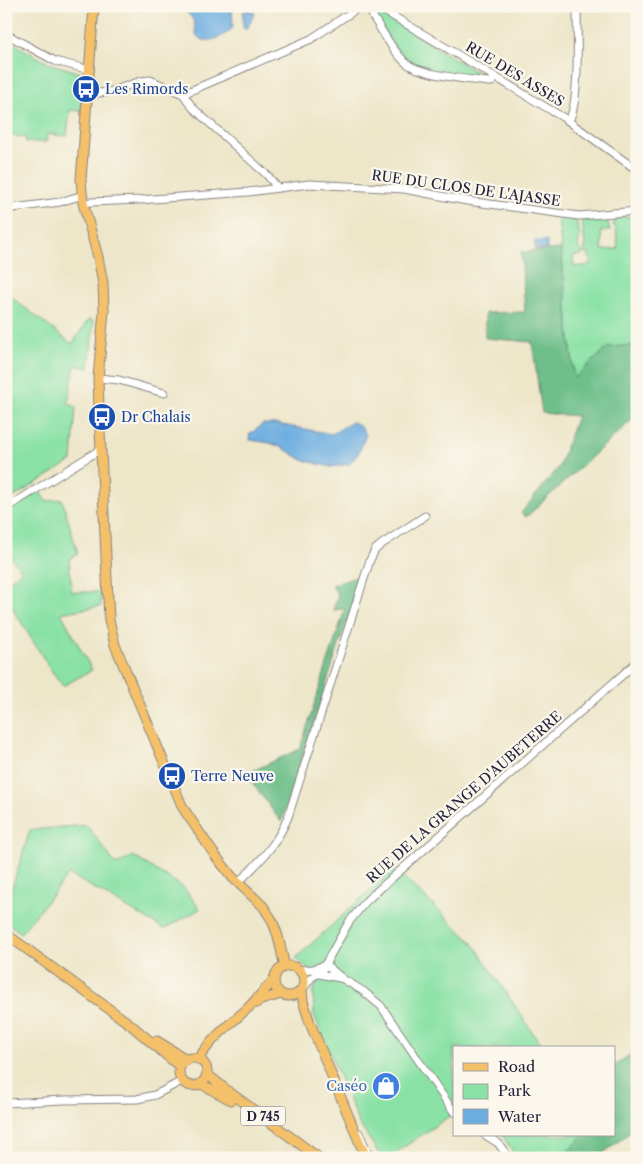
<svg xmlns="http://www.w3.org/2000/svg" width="643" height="1164" font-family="'Libre Caslon Text',serif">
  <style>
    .green { fill: #89e1a5; stroke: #568270 }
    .forest { fill: #6ebf8a; stroke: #487062 }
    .water { fill: #6cade0; stroke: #47688e }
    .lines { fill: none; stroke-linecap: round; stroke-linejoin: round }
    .minor-casing { stroke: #888482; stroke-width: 9 }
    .major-casing { stroke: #888482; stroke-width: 11 }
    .minor { stroke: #fff; stroke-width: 7 }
    .major { stroke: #f4c16a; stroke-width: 9 }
    .labels { text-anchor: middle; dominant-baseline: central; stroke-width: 4.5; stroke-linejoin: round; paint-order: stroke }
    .shield { fill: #fbf7ec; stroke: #636270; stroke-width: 1 }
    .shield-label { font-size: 12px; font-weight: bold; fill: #22223b }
    .street-label { font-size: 14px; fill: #22223b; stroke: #fbf7ec }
    .transit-label { font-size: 14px; fill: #164399; stroke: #fbf7ec; text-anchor: start }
    .shop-label { font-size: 14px; fill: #366cbe; stroke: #fbf7ec; text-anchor: end }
  </style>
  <rect width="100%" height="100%" fill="#fbf7ec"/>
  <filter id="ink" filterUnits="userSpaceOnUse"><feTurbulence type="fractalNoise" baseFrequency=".02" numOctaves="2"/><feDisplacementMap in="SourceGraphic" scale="10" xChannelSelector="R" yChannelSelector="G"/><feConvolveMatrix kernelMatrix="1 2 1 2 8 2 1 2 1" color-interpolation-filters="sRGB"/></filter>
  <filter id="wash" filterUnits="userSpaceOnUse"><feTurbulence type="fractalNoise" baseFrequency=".0096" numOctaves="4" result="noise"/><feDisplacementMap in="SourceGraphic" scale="20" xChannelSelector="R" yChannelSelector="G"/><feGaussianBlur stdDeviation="1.12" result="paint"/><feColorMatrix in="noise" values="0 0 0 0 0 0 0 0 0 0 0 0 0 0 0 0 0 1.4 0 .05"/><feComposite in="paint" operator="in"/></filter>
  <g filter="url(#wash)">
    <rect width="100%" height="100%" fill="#ede6c9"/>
    <path class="green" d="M378,15h4l96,58 4,3v3c-16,-3 -60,-7 -71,-16 -15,-10 -24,-29 -34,-43z
      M6,39l42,24 33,10 3,4 -3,34 -11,-1 -3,26 -20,-2 -1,8h-20l-1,-5 -19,-2z
      M637,216v129l-29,2 -34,32 -16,-162 18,3 4,15 -2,12 4,4v4l-9,1 1,11 16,-2 -1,-11h-5l1,-8 -3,-26 25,-2 3,13h-9l1,19 16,-1 -2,-20 -3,-5 4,-6z
      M6,293l66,51 17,-25 5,2 -5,47 -14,-3 -7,38 8,4 -4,54 -66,41z
      M39,491l7,10 16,-2 16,55 -9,5 3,33h28l1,14 -40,7 31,57 -29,16 -12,-16 -45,-72v-15l16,-12 -16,-20v-39z
      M87,825l29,40 17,-9 50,31 17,22 -36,20 -95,-55 -48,59 -15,-11v-15l24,-77z
      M394,868l79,75 70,105h-89v65l-66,45h-6l-24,-36 -44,-107 -1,-24 6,-11 -23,-22z
      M502,1135h83l-22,23h-46z"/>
    <path class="forest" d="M561,249l13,129 34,-31 29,-2v74h-4l-107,98 -5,-4 38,-46 18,-51 -35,-3 -10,-71 -47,-4v-25l40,-1 -4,-60z
      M362,575l-81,247 -35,-48 54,-25 45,-140 -12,1 5,-14 -6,-11z
      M637,1050v77l-40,31h-36l23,-23h30v-69z"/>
    <path class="water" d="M182,6h50l1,21c-5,8 -26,19 -35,10 -4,-4 -2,-10 -4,-15 -2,-6 -9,-11 -12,-16z
      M247,10l8,3 -8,15h-4v-16z
      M535,241h12v8h-12z
      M352,422c7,1 10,7 14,13l-8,19 -9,10 -18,3 -29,-7 -19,-12 -13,-5 -20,-3 -1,-5 14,-11h14l55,10z"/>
  </g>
  <g filter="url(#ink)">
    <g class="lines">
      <defs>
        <path id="minor" d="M373,6l-2,4 2,7c10,15 19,33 32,45 14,13 62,17 83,20h4l4,-5
          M376,6l188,112 73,52
          M6,34l49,27 35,9
          M88,94l21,-2 32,-11 9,-1 33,14 10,14 74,67 10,12
          M183,94l128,-55 50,-33
          M569,121c11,-21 8,-89 8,-115
          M83,203l8,-1 48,-2 109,-8 61,-8 95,5 63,12 112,15 58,-5
          M6,209l54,-7 23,-7
          M98,378l21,2 45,13
          M6,508l95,-59
          M238,883c22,-22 38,-37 50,-66l82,-257 5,-10 7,-6 43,-28
          M326,965l17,14 20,12 18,15 73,106
          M300,970l13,-1 12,-4
          M319,974l21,4
          M304,987l7,-9 11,-8 27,-48 18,-22 270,-238
          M6,1103l58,-3 73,-1 18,-4 27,-14
          M359,1133l11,25
          M485,1135l13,8 11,15"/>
        <path id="major" d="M94,6l-13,174 2,23 15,54 5,26 1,28 -6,67 1,31 10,211 6,25 68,163 31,46 19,24 30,28 9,14 6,16 7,31
          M6,934l125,91 48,41
          M274 981a15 15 0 1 1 30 0a15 15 0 1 1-30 0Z
          M302,990l1,11 7,22 56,135
          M254,1004l7,-4 20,-6
          M157,1041l29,18
          M179 1072a14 14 0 1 1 28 0a14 14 0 1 1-28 0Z
          M199,1058c13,-20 31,-34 49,-50 9,-9 17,-19 26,-28
          M207,1074l18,15 94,69
          M201,1084l30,16"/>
      </defs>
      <use href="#minor" class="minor-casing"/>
      <use href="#major" class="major-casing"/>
      <use href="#minor" class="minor"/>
      <use href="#major" class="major"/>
    </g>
  </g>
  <defs>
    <symbol id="bus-disc" viewBox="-11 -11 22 22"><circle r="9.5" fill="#1a4fb4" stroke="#fbf7ec"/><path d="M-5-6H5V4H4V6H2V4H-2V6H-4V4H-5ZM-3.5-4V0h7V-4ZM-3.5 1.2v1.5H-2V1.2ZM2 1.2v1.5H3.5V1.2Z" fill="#fff"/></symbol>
    <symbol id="shop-disc" viewBox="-11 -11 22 22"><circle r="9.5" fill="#3f7fe0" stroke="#fbf7ec"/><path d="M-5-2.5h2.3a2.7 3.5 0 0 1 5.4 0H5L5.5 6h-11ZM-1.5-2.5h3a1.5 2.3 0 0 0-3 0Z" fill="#fff"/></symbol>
  </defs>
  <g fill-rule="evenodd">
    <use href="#bus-disc" x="70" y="73" width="32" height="32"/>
    <use href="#bus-disc" x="86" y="401" width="32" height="32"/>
    <use href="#bus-disc" x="156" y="760" width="32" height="32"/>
    <use href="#shop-disc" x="370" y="1070" width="32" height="32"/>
  </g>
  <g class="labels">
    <rect class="shield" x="240.5" y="1106.5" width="45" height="19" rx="4"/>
    <g class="shield-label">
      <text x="263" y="1116">D 745</text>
    </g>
    <g class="street-label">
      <text transform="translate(515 74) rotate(31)">RUE DES ASSES</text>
      <text transform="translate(466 188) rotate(8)">RUE DU CLOS DE L'AJASSE</text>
      <text transform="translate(464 797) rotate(-41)">RUE DE LA GRANGE D'AUBETERRE</text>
    </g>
    <g class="transit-label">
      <text x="105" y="89">Les Rimords</text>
      <text x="121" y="417">Dr Chalais</text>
      <text x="191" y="776">Terre Neuve</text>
    </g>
    <g class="shop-label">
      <text x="367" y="1086">Caséo</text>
    </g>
  </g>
  <rect width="643" height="1164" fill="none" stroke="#fbf7ec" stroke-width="25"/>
  <rect x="453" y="1046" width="162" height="90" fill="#fbf7ec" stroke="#a4a2a5"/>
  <rect x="463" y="1063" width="25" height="8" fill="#f4c16a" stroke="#a4a2a5"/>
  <text x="498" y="1072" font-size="15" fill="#22223b">Road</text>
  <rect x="463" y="1084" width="25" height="15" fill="#89e1a5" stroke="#a4a2a5"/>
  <text x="498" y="1096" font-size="15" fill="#22223b">Park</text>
  <rect x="463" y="1109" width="25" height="15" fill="#6cade0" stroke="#a4a2a5"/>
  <text x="498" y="1122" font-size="15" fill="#22223b">Water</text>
</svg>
